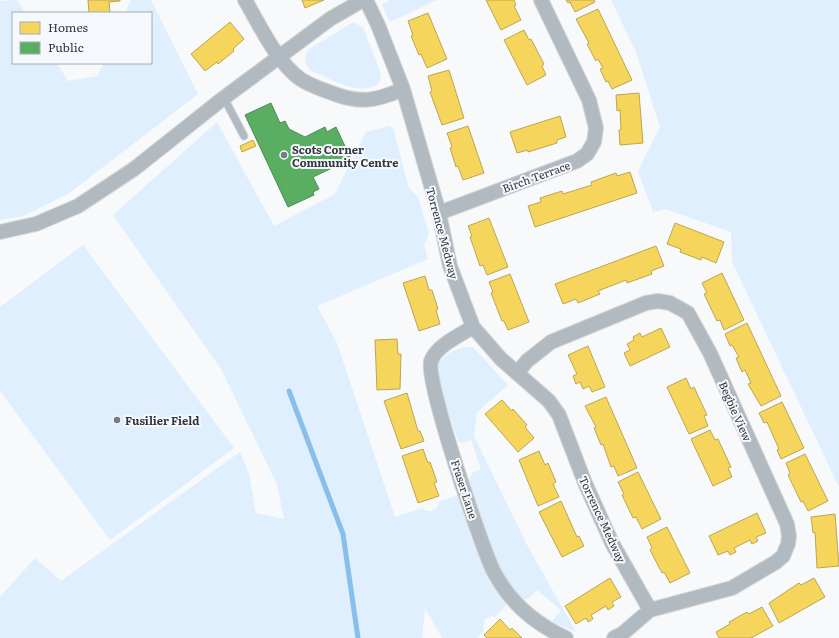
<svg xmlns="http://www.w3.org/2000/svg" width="839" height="638" font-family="Literata,serif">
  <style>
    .green { fill: #dfeffd }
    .homes { fill: #f6d55c; stroke: #bca652 }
    .public { fill: #5aae61; stroke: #4f8b56 }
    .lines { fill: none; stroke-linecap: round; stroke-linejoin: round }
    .stream { stroke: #87beea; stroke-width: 5 }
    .service-casing { stroke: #d5d6d8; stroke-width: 9 }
    .minor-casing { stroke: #d5d6d8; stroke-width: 16 }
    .service { stroke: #b1bac1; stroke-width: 7 }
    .minor { stroke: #b1bac1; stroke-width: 14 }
    .poi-dot { fill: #787c7f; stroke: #f5f9fd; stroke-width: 1.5 }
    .labels { text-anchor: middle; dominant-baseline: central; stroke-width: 4; stroke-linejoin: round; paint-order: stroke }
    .poi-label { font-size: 11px; font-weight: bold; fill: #34383c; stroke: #f5f9fd; text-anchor: start }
    .street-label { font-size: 11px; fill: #34383c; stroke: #f5f9fd }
  </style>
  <rect width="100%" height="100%" fill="#f7f9fb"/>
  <path class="green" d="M17,0l8,13h-12v50h44l11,18 30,-5 5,-13h48v-50h-26l6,-13h20l47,94 -130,100 -44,22 -24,4v-219z
    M389,0h48l-47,22 -8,-17z
    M611,0h228v487l-107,-225 -1,-30 -66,-23 -12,3 -15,-41 22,-44 -24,-75z
    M353,22l10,5 18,47 -1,8c-18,17 -51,-4 -70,-12 -5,-7 -6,-13 -2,-20z
    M217,122l57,104 61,-32 31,-62 23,-6 4,2 16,60 9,9 11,37 -5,11 4,14 -111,47 20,37 58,174 27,-9c7,6 15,3 17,-6l16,-6 8,5 21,68 6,13 17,22 -12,13 -3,-1 -7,3 -2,7 1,4 -7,8h-35l-17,-30 -3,30h-422v-41l35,-39 26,23 179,-129 9,22 7,39 28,6 -7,-35 -56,-115 -108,-154z
    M83,245l151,203 -124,92 -110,-149v-84z
    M467,347h6l35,38 -31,27 -3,24 53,109 49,87 -23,-10v-2l8,-10 -24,-20 -9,9c-28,0 -52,-92 -60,-115l4,-11 9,-4 -10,-29 -9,3 -4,-2 -23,-70c4,-14 18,-22 32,-24z"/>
  <path class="homes" d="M88,0h32v1l-11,1 1,11h-21z
    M302,0h22l-19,8z
    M486,0h28l2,5 -2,1 7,14 -20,10z
    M566,0h28l1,2 -20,10 -5,-10 -2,1z
    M598,9l34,71 -20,9 -4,-8 -2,1 -6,-13 3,-1 -5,-9 -2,2 -9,-17 2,-1 -13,-24z
    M428,13l19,46 -20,9 -6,-14 -2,1 -8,-19 2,-1 -5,-14z
    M230,22l14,17 -11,10 1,2 -16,13 -1,-2 -12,9 -14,-17z
    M524,30l5,10 2,-1 13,25 -2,2 4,9 -19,10 -23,-45z
    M449,70l15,48 -22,7 -12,-33 2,-1 -4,-15z
    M639,93l4,50 -23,2 -1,-15h2l-1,-20 -3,1 -1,-16z
    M560,116l6,21 -9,3v3l-29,9v-2l-11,3 -7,-21z
    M468,126l16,47 -21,7 -5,-14 -2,1 -6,-19 2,-1 -5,-14z
    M253,140l3,6 -14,6 -2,-6z
    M630,172l7,21 -102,34 -7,-21 13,-4 -1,-4 22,-7 1,3 29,-9 -1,-3 25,-9 1,3z
    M489,218l19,49 -21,8 -4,-10 -3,1 -10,-29 2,-1 -4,-10z
    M675,223l49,19 -8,21 -14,-6 -1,3 -21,-8 1,-3 -14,-5z
    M656,246l8,20 -13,5 1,3 -25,9 -1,-3 -28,11 2,3 -22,9 -2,-4 -13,5 -8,-20z
    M722,273l22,47 -20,10 -4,-10 -3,1 -13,-27 3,-1 -5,-10z
    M510,274l19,48 -21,8 -4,-9h-2l-11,-28 2,-1 -4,-10z
    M425,276l4,14h3l6,19 -2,1 4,14 -21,7 -16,-48z
    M747,323l34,73 -20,10 -13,-22 3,-1 -6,-13 -3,2 -6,-14 3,-1 -7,-12 -2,1 -5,-12z
    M661,328l9,19 -40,19 -6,-13 6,-3 -3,-6 7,-4 -1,-3 7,-4 2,4z
    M397,339l1,15h3l-1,35 -23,1 -2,-50z
    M588,346l17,41 -13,5 -3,-6 -6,3 -3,-7 -4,2 -3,-8 4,-2 -9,-19z
    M686,378l5,11 3,-2 13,28 -3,1 4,10 -19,8 -22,-47z
    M407,393l11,38h2l4,10 -23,8 -17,-48z
    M606,397l31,71 -19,8 -4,-10 -3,1 -8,-23 -2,1 -7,-17 2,-1 -11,-21z
    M502,400l10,11 1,-2 14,16 -2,2 9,11 -16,14 -33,-38z
    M782,402l22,46 -23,11 -4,-9 2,-1 -12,-27 -3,1 -5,-10z
    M710,430l5,10 3,-1 13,28 -3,1 4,9 -19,9 -22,-47z
    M423,449l5,14 2,-1 7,20 -3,1 5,13 -21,7 -16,-47z
    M539,451l6,14 3,-2 8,19 -3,2 6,13 -21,9 -19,-46z
    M805,454l23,47 -20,10 -5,-10 -2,1 -13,-27 2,-2 -4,-10z
    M638,472l23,47 -19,10 -6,-12 -3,1 -11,-23 2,-1 -6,-12z
    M561,501l16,36 2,-1 5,10 -22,11 -23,-45z
    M757,513l9,20 -10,4 2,4 -6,3 -2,-4 -16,8 2,4 -6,3 -2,-4 -10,4 -9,-19z
    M835,514l4,52 -22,2 -2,-36 -2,1 -2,-16z
    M667,527l23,46 -20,10 -6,-11 -2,1 -12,-23 2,-2 -5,-11z
    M610,578l11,19 -9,5 2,4 -6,4 -2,-4 -15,9 2,4 -5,3 -2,-4 -10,6 -11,-18z
    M814,578l11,19 -46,26 -10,-20 30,-20 2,2z
    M762,607l11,19 -22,12h-32l-3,-6 14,-8 -1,-2 18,-10 2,2z
    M500,619l10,11 2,-2 10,10h-35l-3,-3z"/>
  <path class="public" d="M271,103l9,20 5,-2 4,8 16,8 20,-10 2,5 9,-5 15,32 -38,18 6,12 -6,3 1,3 -26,12 -43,-92z"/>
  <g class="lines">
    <path class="stream" d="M289,391l54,143 15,104"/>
    <defs>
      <path id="service" d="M224,98l20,38"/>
      <path id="minor" d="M245,0c14,24 32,62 54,78 9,7 22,11 33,15 28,11 44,8 71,-4
        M366,0l12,25 25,64 36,124 11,53 23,61 28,32 48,42 10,14 26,68 27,60 38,67
        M439,213l138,-52 10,-7 7,-12 2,-14 -7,-28 -48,-100
        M0,232l36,-8 42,-18 56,-37 87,-69 109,-81 33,-19
        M473,327c-13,8 -37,19 -42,34 -6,20 49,180 61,207 2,5 6,11 9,16 15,23 39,42 65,54
        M518,372l9,-11 24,-19 95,-39 12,-2 12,2 18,10 22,40 77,171 2,12 -1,8 -5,12 -7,6 -44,26 -82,22 -28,24 -8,4"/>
    </defs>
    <use href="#service" class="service-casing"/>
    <use href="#minor" class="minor-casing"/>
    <use href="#service" class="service"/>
    <use href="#minor" class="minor"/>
  </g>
  <g class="poi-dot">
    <circle cx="284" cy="155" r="4"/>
    <circle cx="117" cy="420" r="4"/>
  </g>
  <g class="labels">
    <g class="poi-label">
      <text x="292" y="149">Scots Corner<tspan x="292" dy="13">Community Centre</tspan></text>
      <text x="125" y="420">Fusilier Field</text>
    </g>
    <g class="street-label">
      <text transform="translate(536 176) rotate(-20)">Birch Terrace</text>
      <text transform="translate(443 233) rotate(75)">Torrence Medway</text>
      <text transform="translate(736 411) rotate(66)">Begbie View</text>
      <text transform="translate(465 489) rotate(72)">Fraser Lane</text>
      <text transform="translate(603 519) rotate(65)">Torrence Medway</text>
    </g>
  </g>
  <rect x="12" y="12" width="140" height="52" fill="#f5f9fd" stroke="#a8acb0"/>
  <rect x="20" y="22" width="20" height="12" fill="#f6d55c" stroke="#a8acb0"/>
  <text x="48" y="32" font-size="12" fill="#34383c">Homes</text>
  <rect x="20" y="42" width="20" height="12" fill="#5aae61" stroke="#a8acb0"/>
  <text x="48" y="52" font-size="12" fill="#34383c">Public</text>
</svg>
